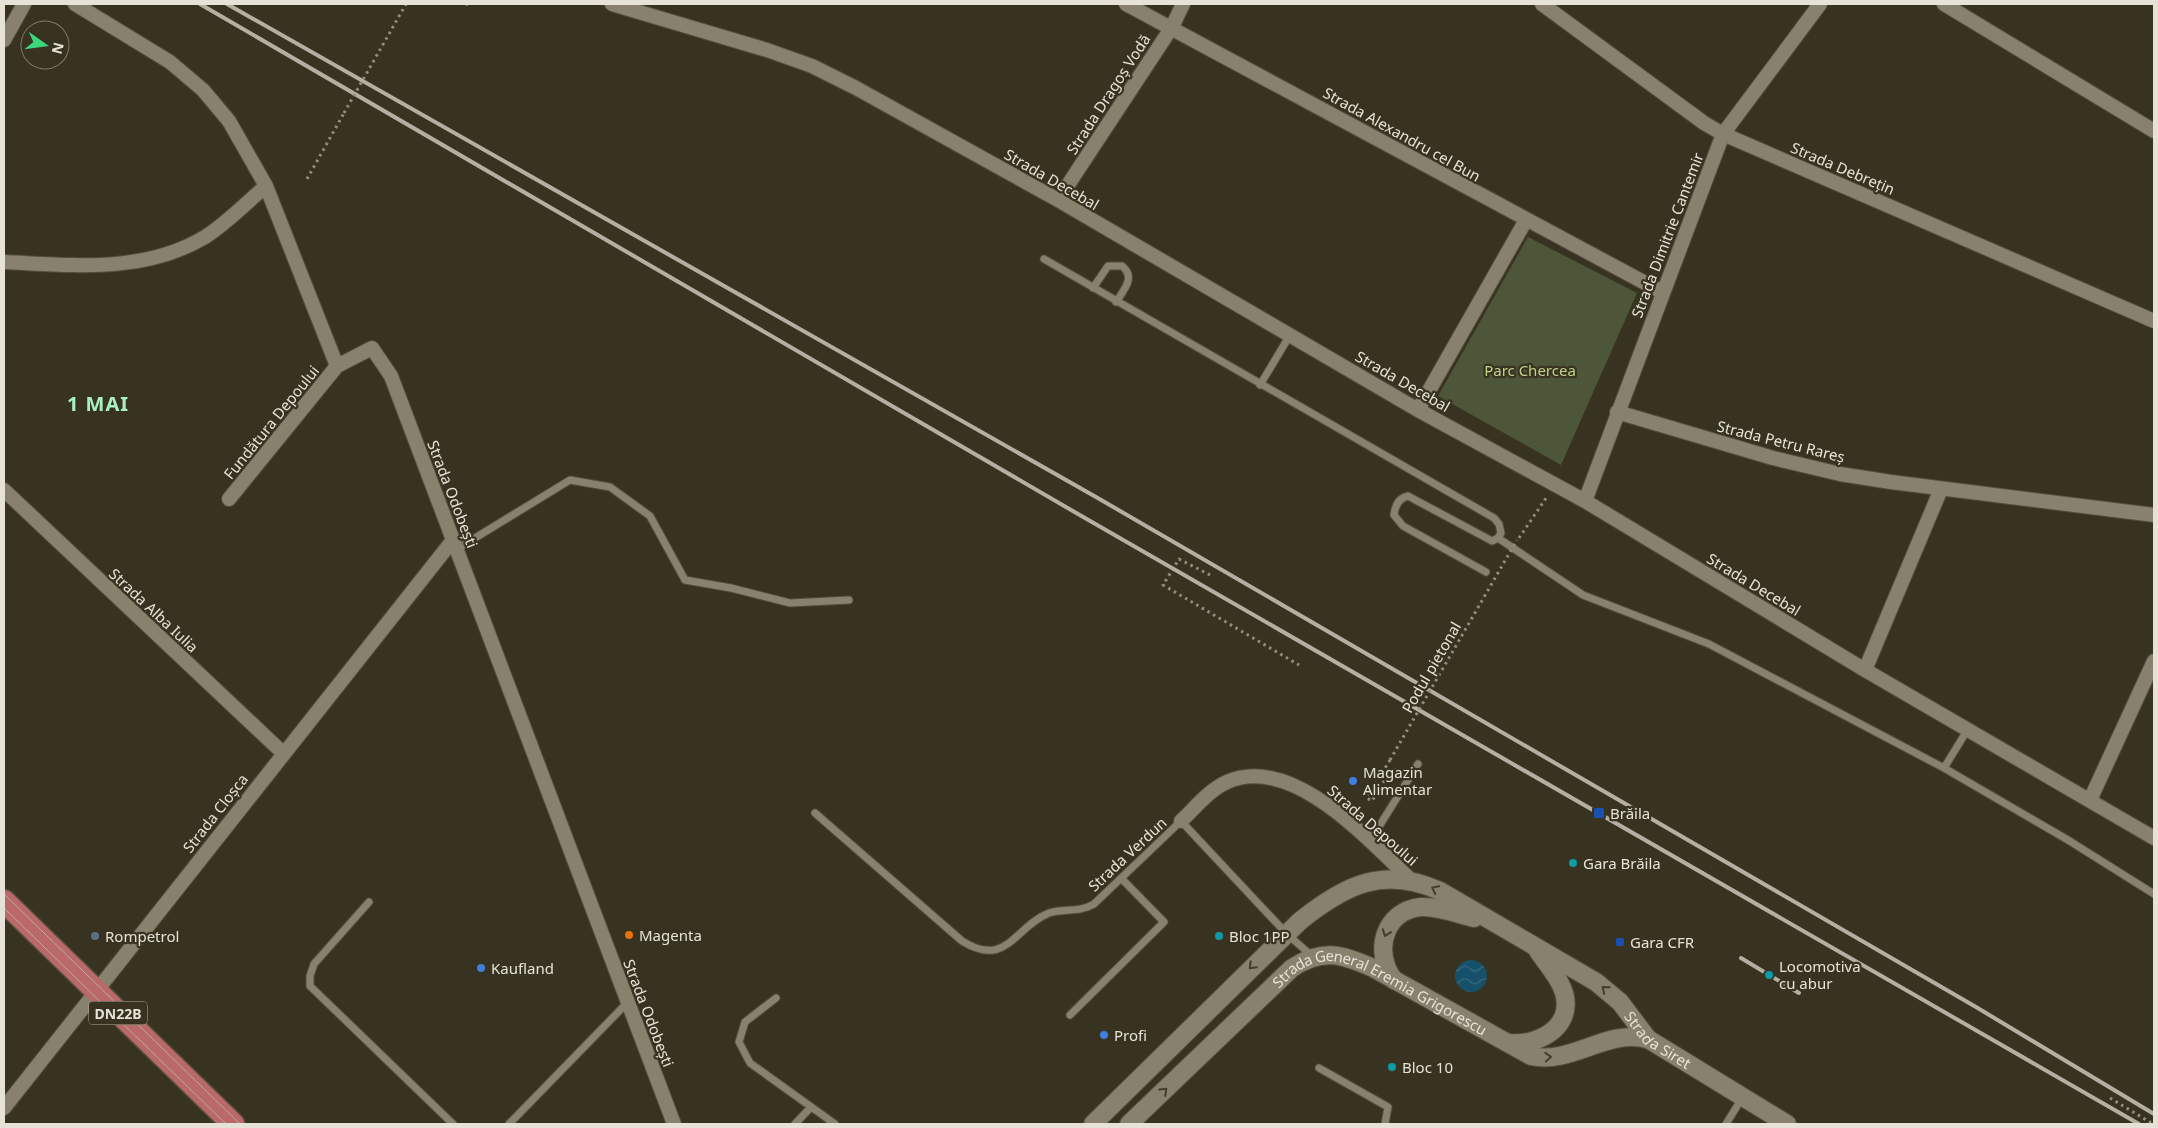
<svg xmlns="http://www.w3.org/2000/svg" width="2158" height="1128" font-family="'Noto Sans',sans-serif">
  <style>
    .green { fill: #4d5638 }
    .water { fill: url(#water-waves) }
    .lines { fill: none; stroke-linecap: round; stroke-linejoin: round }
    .service-casing { stroke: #534e3f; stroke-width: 9 }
    .minor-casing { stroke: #534e3f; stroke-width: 16 }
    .tertiary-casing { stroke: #534e3f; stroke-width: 20 }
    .primary-casing { stroke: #534e3f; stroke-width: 25 }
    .path { stroke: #928e7f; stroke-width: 3; stroke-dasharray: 2.5 4; stroke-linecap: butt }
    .service { stroke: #87816d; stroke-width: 7 }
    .minor { stroke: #87816d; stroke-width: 14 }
    .tertiary { stroke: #87816d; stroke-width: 18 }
    .primary { stroke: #bb6869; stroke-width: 22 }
    .tram { stroke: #b4afa2; stroke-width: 1 }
    .rail { stroke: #b4afa2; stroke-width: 4 }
    .path-bridge { stroke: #928e7f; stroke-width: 3; stroke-dasharray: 2.5 4; stroke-linecap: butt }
    .oneway { stroke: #443f2c }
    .shop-dot { fill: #3f7fe0; stroke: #383321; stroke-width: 2 }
    .transit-dot { fill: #1a4fb4; stroke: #383321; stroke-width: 2 }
    .culture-dot { fill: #0f9aa8; stroke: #383321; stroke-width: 2 }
    .food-dot { fill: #e8710a; stroke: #383321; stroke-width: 2 }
    .service-dot { fill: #5c6f8a; stroke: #383321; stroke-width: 2 }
    .labels { text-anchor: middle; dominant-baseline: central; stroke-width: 4.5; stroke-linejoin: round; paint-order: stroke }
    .shield { fill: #383321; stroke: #b2aea0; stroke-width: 1 }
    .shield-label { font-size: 14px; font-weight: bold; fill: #e6e2d7 }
    .street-label { font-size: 15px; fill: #e6e2d7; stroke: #383321 }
    .park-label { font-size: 15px; fill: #bfd488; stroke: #383321 }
    .poi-label { font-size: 15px; fill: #e6e2d7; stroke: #383321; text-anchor: start }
    .district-label { font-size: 20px; font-weight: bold; letter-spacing: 1px; fill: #a8f0bd; stroke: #383321 }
  </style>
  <defs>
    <pattern id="water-waves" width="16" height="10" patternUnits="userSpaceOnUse" patternTransform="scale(1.25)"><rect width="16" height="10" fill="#17506a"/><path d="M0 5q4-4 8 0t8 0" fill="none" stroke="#39697f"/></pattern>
  </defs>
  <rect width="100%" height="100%" fill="#383321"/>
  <path class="green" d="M1528,237l109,56 -76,172 -123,-69z"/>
  <path class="water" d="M1455 976a16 16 0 1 1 32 0a16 16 0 1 1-32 0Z"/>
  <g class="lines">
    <defs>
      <path id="service" d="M1044,259l450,259 5,6 2,9 -3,5 -6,3 -84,-45c-9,2 -13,10 -14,19l9,11 83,46
        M1093,288l15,-22h14c14,11 2,24 -6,36
        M1260,385l30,-50
        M1498,538l85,57 126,49 235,124 124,72 86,54
        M457,549l113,-69 40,7 40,29 35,64 46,8 59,15 59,-3
        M1944,768l24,-39
        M815,813l147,128c45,28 52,-14 87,-28 15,-5 30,0 45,-9l87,-83 105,112 27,24
        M1370,841l48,-77
        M369,902l-55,62 -4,12v10l143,138
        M776,998l-31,24 -6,20 11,21 85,61
        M1070,1015l94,-93 -43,-44
        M1319,1068l69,39 -3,17
        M509,1124l118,-121
        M795,1124l16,-17
        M1726,1124l16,-26"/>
      <path id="minor" d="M75,4l95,58 33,28 26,31 37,65 71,180 35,-18 19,28 283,748
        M612,4l155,46 45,16 44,22 202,112 360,210 167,91 280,169 289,168
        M1126,4l536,288
        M1542,4l162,119 19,11 431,187
        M1944,4l210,127
        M4,40l20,-36
        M1058,200l114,-173 11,-23
        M4,262c68,3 139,12 201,-25 22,-14 41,-34 61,-51
        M1418,410l108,-190
        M1617,412l156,46 67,16 51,8 263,33
        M4,490l279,263
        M229,499l108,-133
        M1585,501l138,-367 97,-130
        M1865,670l76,-181
        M2090,800l64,-139
        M1181,821c14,-13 28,-31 46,-39 66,-29 143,60 185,99
        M4,1108l449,-568"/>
      <g id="tertiary">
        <path d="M1394,980c-21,-27 -11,-69 27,-73 17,-1 36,7 53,11"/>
        <path d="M1509,1043c26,3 62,-13 56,-46 -3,-16 -18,-33 -27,-46"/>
        <path id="s1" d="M1093,1124l207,-203c46,-37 84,-55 140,-30l156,91 24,20 28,37 139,85"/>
        <path id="s2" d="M1129,1124l163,-156c30,-20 50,-14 81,0l158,88c41,9 76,-28 117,-17"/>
      </g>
      <path id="primary" d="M4,901l229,223"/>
    </defs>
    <use href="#service" class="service-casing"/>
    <use href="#minor" class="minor-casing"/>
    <use href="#tertiary" class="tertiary-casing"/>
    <use href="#primary" class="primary-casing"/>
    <path class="path" d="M466,4l2,1
      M307,179l37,-66
      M1519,538l27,-40
      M1210,575l-31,-16 -16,26 136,80
      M1390,760l-23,38 5,3 20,-33 8,5
      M2110,1098l43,26"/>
    <use href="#service" class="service"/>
    <use href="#minor" class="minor"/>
    <use href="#tertiary" class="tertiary"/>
    <use href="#primary" class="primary"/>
    <path class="tram" d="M4,894l236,230
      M4,908l222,216"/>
    <path class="rail" d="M200,4l878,510 1061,610
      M227,4l869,493 880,510 178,107
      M1741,958l58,35"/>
    <path class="path-bridge" d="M344,113l62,-109
      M1390,760l127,-220"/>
  </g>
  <defs><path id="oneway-chevron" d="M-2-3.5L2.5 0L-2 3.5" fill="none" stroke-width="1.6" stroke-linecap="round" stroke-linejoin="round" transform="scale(1.25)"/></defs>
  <g class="oneway">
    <use href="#oneway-chevron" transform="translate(1435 889) rotate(-154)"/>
    <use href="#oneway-chevron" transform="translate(1386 933) rotate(110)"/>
    <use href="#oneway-chevron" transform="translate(1252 966) rotate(135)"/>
    <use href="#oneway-chevron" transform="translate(1605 989) rotate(-141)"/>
    <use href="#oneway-chevron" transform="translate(1548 1057) rotate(-4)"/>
    <use href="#oneway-chevron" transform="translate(1164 1091) rotate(-44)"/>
  </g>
  <g class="shop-dot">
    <circle cx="1353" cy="781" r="5"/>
    <circle cx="481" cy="968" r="5"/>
    <circle cx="1104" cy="1035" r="5"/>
  </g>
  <g class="transit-dot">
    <rect x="1593" y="807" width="12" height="12" rx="2.5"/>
    <rect x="1615" y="937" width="10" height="10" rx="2.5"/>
  </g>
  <g class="culture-dot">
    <circle cx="1573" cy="863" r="5"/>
    <circle cx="1219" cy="936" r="5"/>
    <circle cx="1769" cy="975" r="5"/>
    <circle cx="1392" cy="1067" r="5"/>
  </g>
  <circle class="food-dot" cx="629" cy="935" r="5"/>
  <circle class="service-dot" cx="95" cy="936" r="5"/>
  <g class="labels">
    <rect class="shield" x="89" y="1001.5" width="58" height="23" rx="4"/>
    <g class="shield-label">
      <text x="118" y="1013">DN22B</text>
    </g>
    <g class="street-label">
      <text transform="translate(1108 94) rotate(-57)">Strada Dragoș Vodă</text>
      <text transform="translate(1402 134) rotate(29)">Strada Alexandru cel Bun</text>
      <text transform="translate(1843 168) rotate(23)">Strada Debrețin</text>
      <text transform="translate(1052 179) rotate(30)">Strada Decebal</text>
      <text transform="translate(1667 235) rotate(-69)">Strada Dimitrie Cantemir</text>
      <text transform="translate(1403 381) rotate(30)">Strada Decebal</text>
      <text transform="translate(271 422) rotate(-51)">Fundătura Depoului</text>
      <text transform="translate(1781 441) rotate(14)">Strada Petru Rareș</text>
      <text transform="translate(453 494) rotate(69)">Strada Odobești</text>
      <text transform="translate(1754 584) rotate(31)">Strada Decebal</text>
      <text transform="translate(154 610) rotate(43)">Strada Alba Iulia</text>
      <text transform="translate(1431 667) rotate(-60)">Podul pietonal</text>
      <text transform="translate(215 813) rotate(-52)">Strada Cloșca</text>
      <text transform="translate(1373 825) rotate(41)">Strada Depoului</text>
      <text transform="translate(1127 854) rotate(-43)">Strada Verdun</text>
      <text transform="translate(649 1013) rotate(69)">Strada Odobești</text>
      <text stroke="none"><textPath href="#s2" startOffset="321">Strada General Eremia Grigorescu</textPath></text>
      <text stroke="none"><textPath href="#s1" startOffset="709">Strada Siret</textPath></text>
    </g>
    <g class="park-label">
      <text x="1530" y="370">Parc Chercea</text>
    </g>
    <g class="poi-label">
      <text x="1363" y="772">Magazin<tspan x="1363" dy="17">Alimentar</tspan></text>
      <text x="1610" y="813">Brăila</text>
      <text x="1583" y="863">Gara Brăila</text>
      <text x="639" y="935">Magenta</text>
      <text x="105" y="936">Rompetrol</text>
      <text x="1229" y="936">Bloc 1PP</text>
      <text x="1630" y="942">Gara CFR</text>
      <text x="1779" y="966">Locomotiva<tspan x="1779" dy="17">cu abur</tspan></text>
      <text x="491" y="968">Kaufland</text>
      <text x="1114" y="1035">Profi</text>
      <text x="1402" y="1067">Bloc 10</text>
    </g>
    <g class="district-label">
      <text x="98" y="403">1 MAI</text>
    </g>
  </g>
  <rect width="2158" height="1128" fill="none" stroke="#e6e2d7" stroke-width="10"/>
  <g transform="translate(45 45) rotate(104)"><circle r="24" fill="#383321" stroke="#7e796a"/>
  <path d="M0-4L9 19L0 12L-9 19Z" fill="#3bd77e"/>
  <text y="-8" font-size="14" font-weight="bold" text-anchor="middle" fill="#e6e2d7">N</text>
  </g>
</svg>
